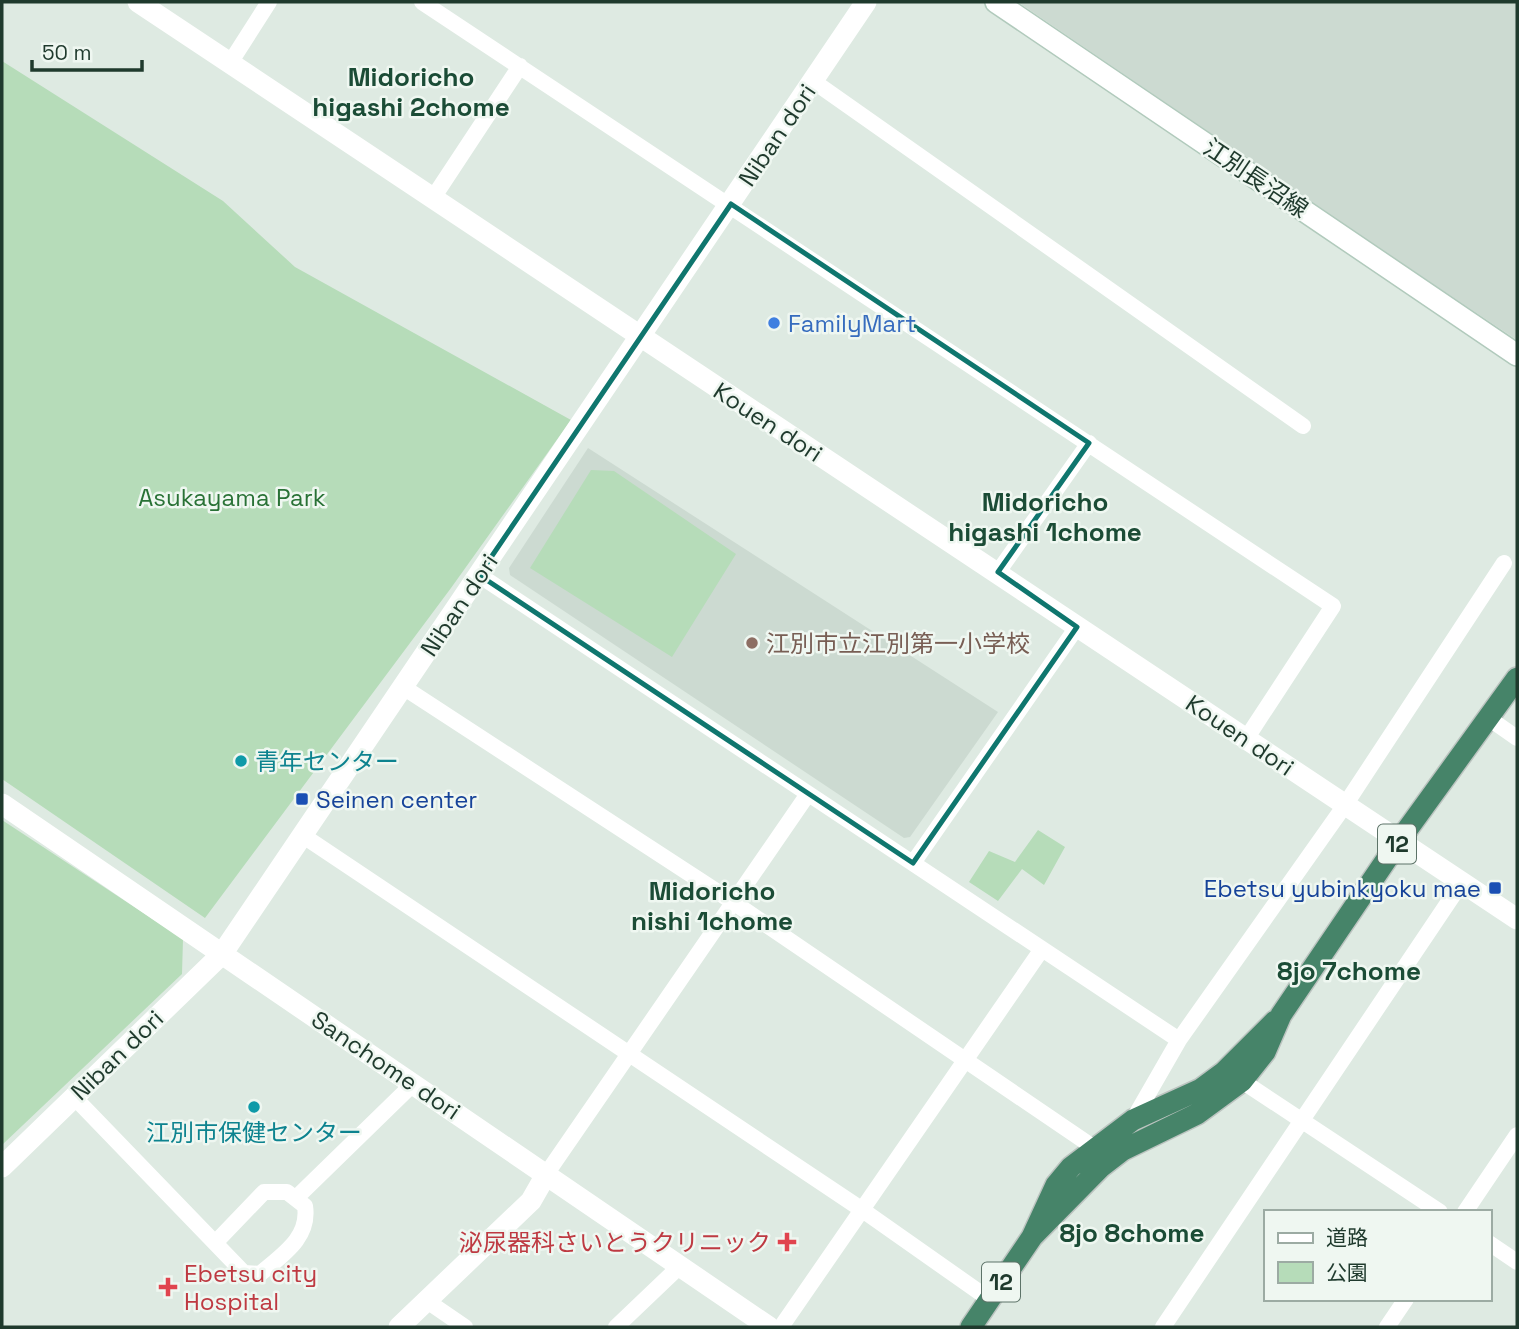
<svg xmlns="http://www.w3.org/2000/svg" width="1519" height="1329" font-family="'Space Grotesk','Noto Sans JP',sans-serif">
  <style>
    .built { fill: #ccdad1 }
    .green { fill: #b6dcb9 }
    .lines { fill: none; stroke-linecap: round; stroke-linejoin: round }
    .secondary-casing { stroke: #b1cabc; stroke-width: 24 }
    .trunk-casing { stroke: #bcc4c0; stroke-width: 24 }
    .minor { stroke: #fff; stroke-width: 16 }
    .tertiary { stroke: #fff; stroke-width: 21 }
    .secondary { stroke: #fff; stroke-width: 21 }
    .trunk { stroke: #468469; stroke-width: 21 }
    .marked { fill: none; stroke: #0f766e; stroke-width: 5; stroke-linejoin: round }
    .shop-dot { fill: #3f7fe0; stroke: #eff7f1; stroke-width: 2.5 }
    .education-dot { fill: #8d6e63; stroke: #eff7f1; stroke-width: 2.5 }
    .culture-dot { fill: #0f9aa8; stroke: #eff7f1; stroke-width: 2.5 }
    .transit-dot { fill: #1a4fb4; stroke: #eff7f1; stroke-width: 2.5 }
    .health-dot { fill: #e0444e; stroke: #eff7f1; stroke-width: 2.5 }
    .labels { text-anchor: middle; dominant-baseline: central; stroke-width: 5; stroke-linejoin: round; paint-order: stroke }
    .shield { fill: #eff7f1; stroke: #5d7368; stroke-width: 2 }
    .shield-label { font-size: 23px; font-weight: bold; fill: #1f3a2d }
    .street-label { font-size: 24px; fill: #1f3a2d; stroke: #eff7f1 }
    .shop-label { font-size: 24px; fill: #366cbe; stroke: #eff7f1; text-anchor: start }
    .park-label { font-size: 24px; fill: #297236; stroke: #eff7f1 }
    .education-label { font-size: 24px; fill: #785e54; stroke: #eff7f1; text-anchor: start }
    .culture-label { font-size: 24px; fill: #0d838f; stroke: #eff7f1; text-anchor: start }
    .transit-label { font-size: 24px; fill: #164399; stroke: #eff7f1; text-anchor: start }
    .health-label { font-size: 24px; fill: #be3a42; stroke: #eff7f1; text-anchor: end }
    .neighbourhood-label { font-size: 26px; font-weight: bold; fill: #1b4c36; stroke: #eff7f1 }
  </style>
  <rect width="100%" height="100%" fill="#deeae2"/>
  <path class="built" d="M1018,2h499v338l-172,-115z
    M588,448l410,264 -88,125 -6,1 -394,-263 -1,-7z"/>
  <path class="green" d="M2,61l221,140 72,66 276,153 -120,168 -246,330 -203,-139z
    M591,470l23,1 122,83 -64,103 -142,-89z
    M2,820l181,119 -1,35 -180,171z
    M1038,830l27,17 -21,38 -22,-16 -24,32 -29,-19 20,-31 26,11z"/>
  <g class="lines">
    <defs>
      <path id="secondary" d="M996,2l521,353"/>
      <path id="trunk" d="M1032,1237l69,-70 22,-17 74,-36 45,-33 23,-29 16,-37 118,-174 118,-163
        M971,1327l61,-90 24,-52 15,-18 62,-47 68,-31 23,-17 51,-51"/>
    </defs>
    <use href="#secondary" class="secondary-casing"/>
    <use href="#trunk" class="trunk-casing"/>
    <path class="minor" d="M422,2l911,604 -87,133
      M230,63l39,-61
      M813,81l490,345
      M433,198l87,-132
      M998,572l91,-129
      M479,575l700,465
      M403,687l330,215 360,245
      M1487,717l30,21
      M302,835l559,374 128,90
      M913,863l164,-236
      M1242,1081l198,131
      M74,1097l170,176 16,1c22,-19 50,-36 45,-68l-18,-14h-23l-49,51
      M1133,1120l46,-80 166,-235 159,-242
      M547,1173l261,-379
      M297,1197l116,-113
      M1465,1212l52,-77
      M1489,1243l28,19
      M427,1301l38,26
      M616,1327l64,-61
      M781,1327l261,-378
      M1163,1327l299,-445
      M1387,1327l19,-28"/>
    <path class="tertiary" d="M138,2l1379,917
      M2,804l767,523
      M2,1167l220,-213 644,-952
      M399,1327l132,-126 16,-28"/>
    <use href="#secondary" class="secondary"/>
    <use href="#trunk" class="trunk"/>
  </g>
  <path class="marked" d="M731,204l358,239 -91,129 79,55 -164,236 -434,-288z"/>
  <circle class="shop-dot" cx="774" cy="323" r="7"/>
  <circle class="education-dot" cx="752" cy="643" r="7"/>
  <g class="culture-dot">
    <circle cx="241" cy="761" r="7"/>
    <circle cx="254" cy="1107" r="7"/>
  </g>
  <g class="transit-dot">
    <rect x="295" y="792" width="14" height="14" rx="3.5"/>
    <rect x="1488" y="881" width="14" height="14" rx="3.5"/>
  </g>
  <g class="health-dot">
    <path d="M783.5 1231.5h7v7h7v7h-7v7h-7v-7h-7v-7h7z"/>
    <path d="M164.5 1276.5h7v7h7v7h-7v7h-7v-7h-7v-7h7z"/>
  </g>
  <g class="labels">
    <g class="shield">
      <rect x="1378" y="824.5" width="38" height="39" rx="5"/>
      <rect x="982" y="1262.5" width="38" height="39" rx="5"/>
    </g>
    <g class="shield-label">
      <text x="1397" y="844">12</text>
      <text x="1001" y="1282">12</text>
    </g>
    <g class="street-label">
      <text transform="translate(777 135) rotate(-56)">Niban dori</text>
      <text transform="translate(1256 178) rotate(34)">江別長沼線</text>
      <text transform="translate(768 422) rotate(33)">Kouen dori</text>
      <text transform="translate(459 605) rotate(-56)">Niban dori</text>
      <text transform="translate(1240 735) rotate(34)">Kouen dori</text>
      <text transform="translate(117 1055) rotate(-44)">Niban dori</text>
      <text transform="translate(386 1065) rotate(34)">Sanchome dori</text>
    </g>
    <g class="shop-label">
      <text x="788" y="323">FamilyMart</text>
    </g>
    <g class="park-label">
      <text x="232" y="497">Asukayama Park</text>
    </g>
    <g class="education-label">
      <text x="766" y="643">江別市立江別第一小学校</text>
    </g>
    <g class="culture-label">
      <text x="255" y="761">青年センター</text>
      <text x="254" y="1132" text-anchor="middle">江別市保健センター</text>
    </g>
    <g class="transit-label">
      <text x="316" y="799">Seinen center</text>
      <text x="1481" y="888" text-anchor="end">Ebetsu yubinkyoku mae</text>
    </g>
    <g class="health-label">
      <text x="771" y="1242">泌尿器科さいとうクリニック</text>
      <text x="184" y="1273" text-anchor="start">Ebetsu city<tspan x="184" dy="28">Hospital</tspan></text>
    </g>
    <g class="neighbourhood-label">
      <text x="411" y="77">Midoricho<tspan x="411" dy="30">higashi 2chome</tspan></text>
      <text x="1045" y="502">Midoricho<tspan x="1045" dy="30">higashi 1chome</tspan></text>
      <text x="712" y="891">Midoricho<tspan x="712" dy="30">nishi 1chome</tspan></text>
      <text x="1349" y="971">8jo 7chome</text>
      <text x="1132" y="1233">8jo 8chome</text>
    </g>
  </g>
  <rect width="1519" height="1329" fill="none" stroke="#1f3a2d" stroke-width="7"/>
  <rect x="1264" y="1210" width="228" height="91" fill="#eff7f1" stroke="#9caba3" stroke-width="2"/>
  <rect x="1278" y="1233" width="35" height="10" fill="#ffffff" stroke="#9caba3" stroke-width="2"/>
  <text x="1326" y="1245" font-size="21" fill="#1f3a2d">道路</text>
  <rect x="1278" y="1262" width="35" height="21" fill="#b6dcb9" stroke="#9caba3" stroke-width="2"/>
  <text x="1326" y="1280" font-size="21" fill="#1f3a2d">公園</text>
  <path d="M32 60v10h110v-10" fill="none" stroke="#1f3a2d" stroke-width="3.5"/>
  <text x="42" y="60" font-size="21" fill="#1f3a2d" stroke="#eff7f1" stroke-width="5" paint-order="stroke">50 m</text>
</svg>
